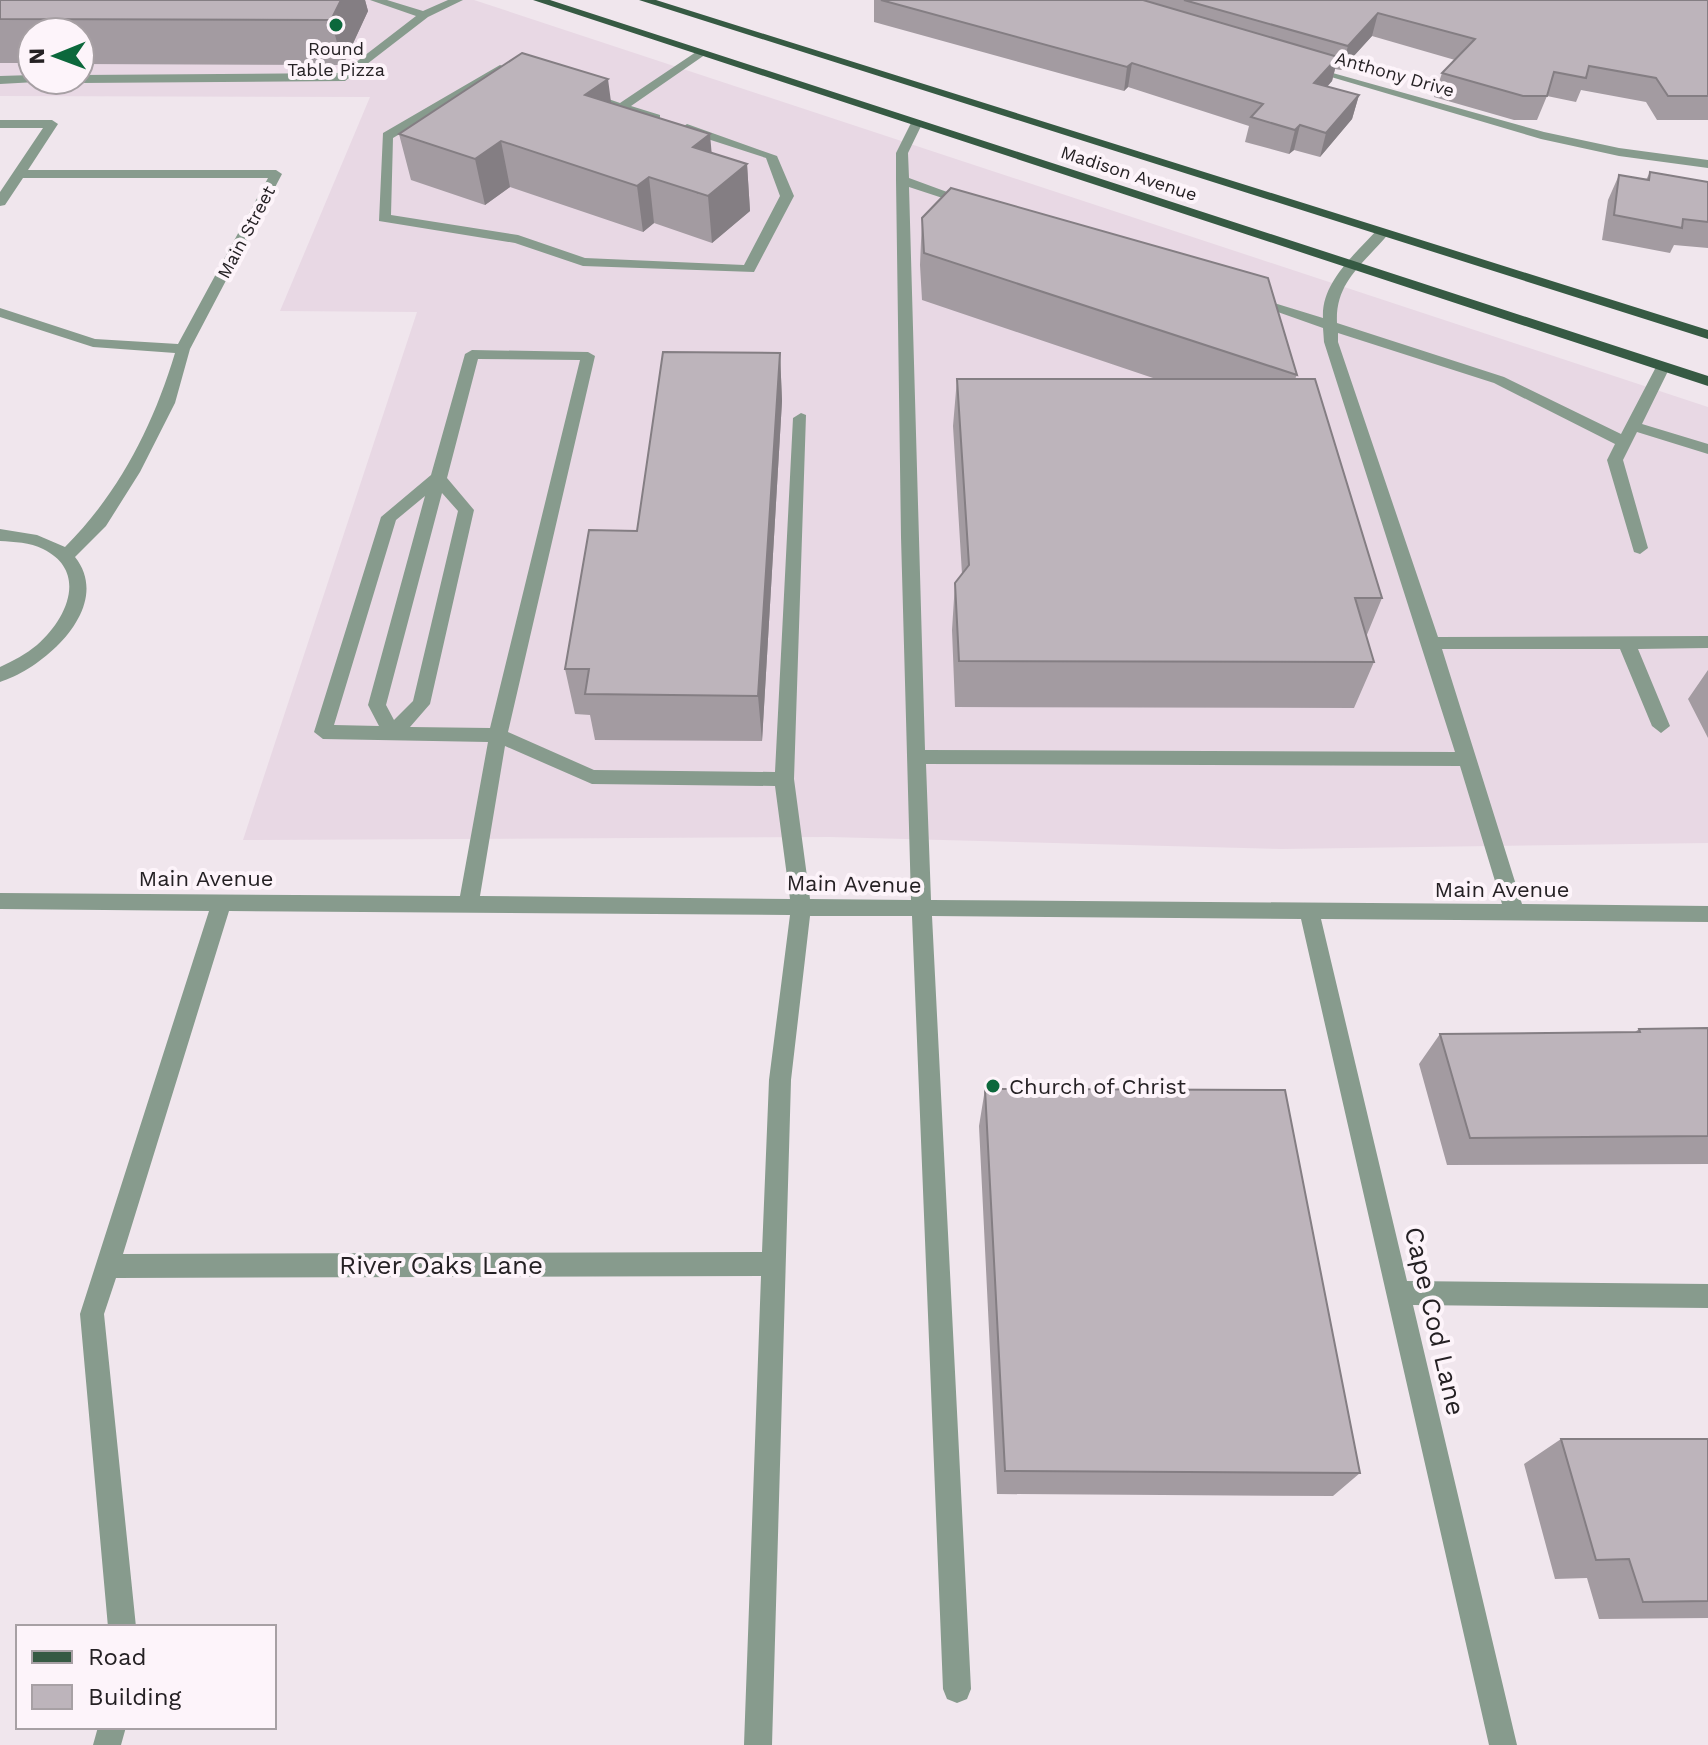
<svg xmlns="http://www.w3.org/2000/svg" width="1708" height="1745" font-family="'Work Sans',sans-serif">
  <style>
    .built { fill: #e8d8e4; fill-rule: evenodd }
    .lines { fill: none; stroke-linecap: round; stroke-linejoin: round }
    .minor { fill: #879b8d; fill-rule: evenodd }
    .major { fill: #365a43; fill-rule: evenodd }
    .wall { fill: #a39ba1 }
    .shaded-wall { fill: #847e83 }
    .building { fill: #bdb4bb; stroke: #847e83; stroke-width: 2 }
    .poi-dot { fill: #0c683c; stroke: #fdf4fa; stroke-width: 3 }
    .labels { text-anchor: middle; dominant-baseline: central; stroke-width: 8; stroke-linejoin: round; paint-order: stroke }
    .far-poi-label { font-size: 18px; fill: #252124; stroke: #fdf4fa }
    .far-street-label { font-size: 18px; fill: #252124; stroke: #fdf4fa }
    .street-label { font-size: 22px; fill: #252124; stroke: #fdf4fa }
    .poi-label { font-size: 22px; fill: #252124; stroke: #fdf4fa; text-anchor: start }
    .near-street-label { font-size: 26px; fill: #252124; stroke: #fdf4fa }
  </style>
  <rect width="100%" height="100%" fill="#f0e6ed"/>
  <path class="built" d="M0,0h474l1234,407v436l-426,6 -452,-12 -587,3 174,-528 -137,-1 90,-214 -370,-1zM32,32h48v48h-48z"/>
  <g class="lines">
    <path class="minor" d="M370,0h17l36,11 25,-11h15l-35,17 -83,64 -265,2 -5,-3h5v-5l262,-2 74,-57z
      M699,50l10,2 -78,54 29,9v6h-8l-73,-26 6,-4 35,12z
      M500,65l15,6 -6,4 -7,-2 -109,65 -2,77 127,20 67,23 159,7 36,-69 -14,-38 -83,-27 -2,-3 6,-4 90,32 17,40 -40,76 -171,-6 -68,-23 -136,-22 4,-88z
      M1304,65l240,67 75,16 89,12v8l-89,-12 -78,-17 -237,-70z
      M32,75v5l4,2 -36,2v-8z
      M913,119l10,3 -15,31 1,25 68,25 -7,4 -61,-20 16,563 530,2 -131,-410 -1,-14 -76,-27 7,-4 69,21c-2,-35 31,-63 54,-88l12,3c-25,31 -54,48 -52,90l167,54 117,57 35,-67 2,-3h10l2,3 -28,57 66,20v10l-71,-22 -14,28 25,88 -8,6 -6,-2 -27,-92 8,-16 -121,-61 -156,-50v9l100,295 270,-1v12l-70,1 32,77 -9,7 -9,-7 -32,-77h-178l80,255 186,2v16l-387,-3 86,362 301,3v24l-295,-3 104,440h-28l-188,-826 -369,-3 39,773 -4,10 -10,4 -10,-4 -4,-10 -31,-773h-102l-19,164 -19,665h-28l17,-469 -645,2 -12,36 32,313h-28l-28,-313 129,-403 -209,-2v-16l460,3 28,-154 -165,-3 -9,-7 67,-215 50,-42 34,-121 7,-4 116,2 7,4 -87,376 86,38 181,2 18,-354 8,-5 5,2 -12,364 16,120 101,1 -10,-363 -5,-357v-27zM478,359l102,1 -90,368 -80,-1 20,-23 44,-194 -27,-32zM442,493l16,18 -45,190 -19,19 -8,-15zM425,496l-57,209 11,21 -45,-1 62,-205zM505,746l87,38 183,2 15,113 -310,-3zM926,764l534,2 42,138 -571,-4zM229,911l561,4 -21,165 -7,172 -639,2z
      M0,120h52l6,4 -30,46h248l6,4 -92,175 -15,54 -35,69 -34,54 -31,31c39,49 -30,111 -75,125v-15c13,-6 26,-13 37,-22 31,-27 51,-74 6,-96 -13,-7 -29,-7 -43,-8v-12l37,6 28,12c54,-54 88,-121 110,-194l-82,-6 -93,-30v-9l95,31 83,5 90,-166h-245l-18,27 -5,1v-14l43,-64h-43z
      M98,1727h28l-5,18h-28z"/>
    <path class="major" d="M533,0h17l1158,376v10z
      M639,0h17l1052,330v9z"/>
  </g>
  <path class="wall" d="M0,0h365l3,11 -25,54 -263,-1v-32h-48v31h-32z
    M874,0h834v120h-51l-11,-18 -65,-12 -5,12 -29,-6 -10,24h-23l-80,-23 8,-24 13,-13 -83,-24 -31,34 -6,-1 -3,12 -5,6 32,8 -7,24 -32,38 -26,-7 -5,4 -44,-12 4,-16 -121,-39 -4,4 -250,-69z
    M611,103l101,50 35,11 3,47 -38,32 -58,-20 -11,9 -133,-45 -25,18 -74,-25 -12,-46z
    M1650,172l58,10v66l-34,-3 -4,8 -68,-13 6,-40 11,-25 27,5z
    M922,218l375,157 -2,4 87,219 -16,39 8,25 -20,46 -399,-1 -3,-77 3,-47 7,-9 -9,-148 4,-47h199l-234,-79 -2,-35z
    M780,353l2,48 -20,340 -167,-1 -5,-25 -15,-1 -10,-45 72,-138z
    M1708,670v68l-20,-39z
    M1708,1028v136l-261,1 -28,-101 21,-30 195,-2 4,-3z
    M985,1089l375,384 -27,23 -336,-2 -18,-368z
    M1561,1439h147v179l-109,1 -12,-41 -32,1 -31,-115z"/>
  <path class="shaded-wall" d="M341,0h24l3,11 -25,54 -12,-45z
    M1378,13l-6,23 -31,34 7,-24z
    M1338,57l-6,24 -24,27 6,-25z
    M1132,63l-4,24 -4,4 3,-24z
    M608,79l6,46 -29,-30z
    M1359,95l-7,24 -32,38 6,-24z
    M1300,125l-6,25 -5,4 6,-24z
    M710,134l4,46 -17,14 -4,-47z
    M501,141l9,46 -25,18 -10,-46z
    M747,164l3,47 -38,32 -4,-47z
    M649,177l5,46 -11,9 -6,-46z
    M780,353l2,48 -20,340 -4,-45z"/>
  <path class="building" d="M0,0h341l-10,20 -331,-1z
    M881,0h262l195,57 -24,26 45,12 -33,38 -26,-8 -5,5 -44,-13 12,-13 -131,-41 -5,4z
    M1184,0h524v96h-40l-12,-18 -67,-12 -3,12 -32,-6 -7,24h-24l-81,-23 33,-34 -97,-26 -30,33z
    M522,53l86,26 -23,16 125,39 -17,13 54,17 -39,32 -59,-19 -12,9 -136,-45 -26,18 -76,-25z
    M1650,172l58,10v40l-25,-3 -1,9 -68,-13 5,-40 30,5z
    M951,188l317,90 29,97 -373,-122 -2,-35z
    M663,352l117,1 -22,343 -173,-2 4,-25h-24l24,-139 48,1z
    M957,379h358l67,219h-27l19,64 -415,-1 -4,-78 14,-18z
    M1708,1028v108l-238,2 -30,-104 200,-2 -1,-3z
    M985,1089l300,1 75,383 -355,-2z
    M1561,1439h147v162l-65,1 -14,-43 -33,1z"/>
  <g class="poi-dot">
    <circle cx="336" cy="25" r="8"/>
    <circle cx="993" cy="1086" r="8"/>
  </g>
  <g class="labels">
    <g class="far-poi-label">
      <text x="336" y="48">Round<tspan x="336" dy="21">Table Pizza</tspan></text>
    </g>
    <g class="far-street-label">
      <text transform="translate(1395 74) rotate(16)">Anthony Drive</text>
      <text transform="translate(1129 173) rotate(18)">Madison Avenue</text>
      <text transform="translate(246 232) rotate(-62)">Main Street</text>
    </g>
    <g class="street-label">
      <text x="206" y="878">Main Avenue</text>
      <text transform="translate(854 884) rotate(1)">Main Avenue</text>
      <text x="1502" y="889">Main Avenue</text>
    </g>
    <g class="poi-label">
      <text x="1009" y="1086">Church of Christ</text>
    </g>
    <g class="near-street-label">
      <text x="441" y="1265">River Oaks Lane</text>
      <text transform="translate(1435 1321) rotate(77)">Cape Cod Lane</text>
    </g>
  </g>
  <rect x="16" y="1625" width="260" height="104" fill="#fdf4fa" stroke="#a7a0a4" stroke-width="2"/>
  <rect x="32" y="1651" width="40" height="12" fill="#365a43" stroke="#a7a0a4" stroke-width="2"/>
  <text x="88" y="1665" font-size="24" fill="#252124">Road</text>
  <rect x="32" y="1685" width="40" height="24" fill="#bdb4bb" stroke="#a7a0a4" stroke-width="2"/>
  <text x="88" y="1705" font-size="24" fill="#252124">Building</text>
  <g transform="translate(56 56) rotate(269)"><circle r="38" fill="#fdf4fa" stroke="#a7a0a4" stroke-width="2"/>
  <path d="M0-6L14 30L0 20L-14 30Z" fill="#0c683c"/>
  <text y="-12" font-size="22" font-weight="bold" text-anchor="middle" fill="#252124">N</text>
  </g>
</svg>
